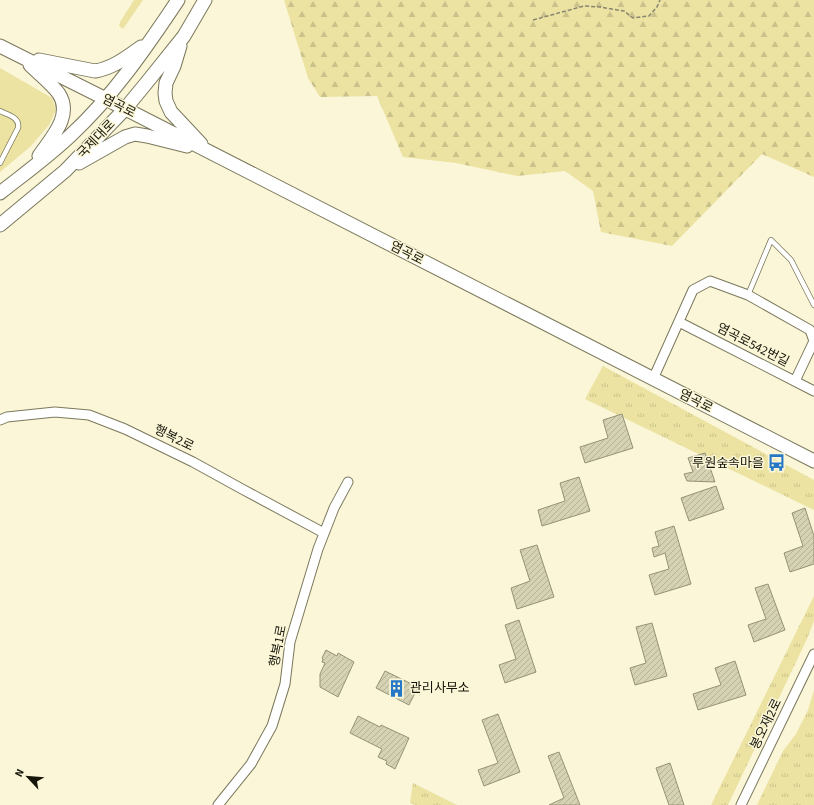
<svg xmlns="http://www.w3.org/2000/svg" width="814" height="805" font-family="'Source Sans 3','Noto Sans KR',sans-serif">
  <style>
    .grass { fill: #ece3a2 }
    .forest { fill: url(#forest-firs) }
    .park { fill: url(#park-tufts) }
    .building { fill: url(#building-hatch); stroke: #969275 }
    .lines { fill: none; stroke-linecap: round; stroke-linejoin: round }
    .lane-casing { stroke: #7b785c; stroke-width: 6 }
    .street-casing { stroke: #7b785c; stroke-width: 11 }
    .secondary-casing { stroke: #7b785c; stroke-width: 15 }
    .path { stroke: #878570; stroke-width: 1.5; stroke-dasharray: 4 2; stroke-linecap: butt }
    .lane { stroke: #fff; stroke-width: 4.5 }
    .street { stroke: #fff; stroke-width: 9 }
    .secondary { stroke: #fff; stroke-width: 13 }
    .labels { text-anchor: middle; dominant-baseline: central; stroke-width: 3; stroke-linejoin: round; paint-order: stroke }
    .street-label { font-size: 13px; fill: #16150a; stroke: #faf6d7 }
    .poi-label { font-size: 13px; fill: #16150a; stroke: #faf6d7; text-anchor: end }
  </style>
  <defs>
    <pattern id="forest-firs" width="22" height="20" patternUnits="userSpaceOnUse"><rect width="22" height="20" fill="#ece3a2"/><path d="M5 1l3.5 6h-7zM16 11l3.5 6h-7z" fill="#cac28a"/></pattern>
    <pattern id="park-tufts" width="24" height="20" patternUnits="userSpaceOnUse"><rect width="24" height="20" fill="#ece3a2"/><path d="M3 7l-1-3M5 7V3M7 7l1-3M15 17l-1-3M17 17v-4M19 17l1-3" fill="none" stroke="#cac28a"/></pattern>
    <pattern id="building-hatch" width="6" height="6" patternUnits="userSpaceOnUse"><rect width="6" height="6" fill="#d5d1b3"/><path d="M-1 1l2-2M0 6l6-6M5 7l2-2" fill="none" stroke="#b6b399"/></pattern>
  </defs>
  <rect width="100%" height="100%" fill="#faf6d7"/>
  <path class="grass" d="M134,0h9l-20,29 -4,-3 1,-4z
    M0,68l52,30 4,12 -7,15 -18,21 -31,26z"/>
  <path class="forest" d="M284,0h530v177l-52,-23 -90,92 -71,-14 -8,-41 -28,-20 -48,5 -61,-13 -53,-6 -26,-61 -57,1 -12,-19z"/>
  <path class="park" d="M603,366l211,114v30l-229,-111z
    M814,596v25l-7,18 -79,166h-17z
    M814,690v115h-57l26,-54 13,-17 12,-24z
    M413,783l44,22h-42l-5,-2z"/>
  <path class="building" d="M622,414l11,34 -48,15 -5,-16 28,-9 -5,-18z
    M705,453l10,29 -28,-1 -3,-7 9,-2 -5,-14z
    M579,477l11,34 -48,15 -4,-16 27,-9 -5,-18z
    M716,486l8,23 -35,12 -8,-23z
    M805,508l9,28v28l-24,8 -6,-19 19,-7 -11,-33z
    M674,526l17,58 -36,11 -6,-20 20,-6 -4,-16 -11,4 -2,-9 7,-2 -4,-14z
    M537,545l17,52 -37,12 -6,-21 19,-7 -10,-31z
    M768,584l17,46 -31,12 -6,-17 18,-6 -11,-31z
    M519,620l17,52 -31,11 -6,-18 17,-6 -11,-34z
    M652,623l15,53 -32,9 -5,-17 16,-5 -10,-36z
    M326,650l11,6 1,-3 16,9 -16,35 -18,-10v-13l5,-11 -3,-1 1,-3 -1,-1z
    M735,661l11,34 -48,15 -5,-16 28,-9 -6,-17z
    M385,671l33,16 -9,18 -33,-17z
    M498,714l22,58 -36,14 -6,-16 20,-7 -16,-43z
    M358,716l22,11 1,-2 28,13 -14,31 -9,-5 1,-3 -9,-4 4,-8 -32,-16z
    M559,752l21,53h-31l15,-7 -16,-42z
    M670,763l14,42h-15l-13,-37z"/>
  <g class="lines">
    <defs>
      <path id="lane" d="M0,111c8,4 20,6 18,17l-18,35
        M748,295l23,-55 20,20 23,45"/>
      <path id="street" d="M679,322l135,69
        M653,379l40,-89 17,-9 38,14 62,35 4,11 -19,40
        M0,420l7,-3 48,-5 34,3 36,14 68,33 49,27 82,44
        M218,805l33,-41 21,-38 13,-42 5,-42 28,-93 16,-41 14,-26
        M741,805l73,-151"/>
      <path id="secondary" d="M0,46l106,53 708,362
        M180,46l-6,20 -8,17 -1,10 1,8 5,11 30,32
        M39,60l56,11c18,-3 32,-14 46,-24
        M30,65c8,8 23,20 29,29 14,22 -8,44 -20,62
        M79,163l46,-26 10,-3 12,2 40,10
        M0,193c24,-19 49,-37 71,-58 42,-39 75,-87 107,-135
        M0,225l65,-54 60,-62 23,-28 36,-45 21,-36"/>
    </defs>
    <use href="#lane" class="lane-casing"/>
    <use href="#street" class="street-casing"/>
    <use href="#secondary" class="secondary-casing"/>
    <path class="path" d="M533,20l51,-14 16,1 24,4 9,7 16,-2 8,-9 3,-7"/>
    <use href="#lane" class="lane"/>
    <use href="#street" class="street"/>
    <use href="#secondary" class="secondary"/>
  </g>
  <defs>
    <symbol id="bus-bare" viewBox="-9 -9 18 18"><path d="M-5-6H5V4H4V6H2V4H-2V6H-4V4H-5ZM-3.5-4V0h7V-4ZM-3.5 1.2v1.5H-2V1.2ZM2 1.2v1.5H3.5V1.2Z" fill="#2678c7" stroke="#faf6d7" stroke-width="2.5" paint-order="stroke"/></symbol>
    <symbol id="building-bare" viewBox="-9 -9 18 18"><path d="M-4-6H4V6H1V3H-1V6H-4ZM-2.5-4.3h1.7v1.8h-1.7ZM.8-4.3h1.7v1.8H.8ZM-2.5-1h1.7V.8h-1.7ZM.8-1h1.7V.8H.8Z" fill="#2678c7" stroke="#faf6d7" stroke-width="2.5" paint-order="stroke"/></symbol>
  </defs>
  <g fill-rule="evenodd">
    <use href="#bus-bare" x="764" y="450" width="25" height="25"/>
    <use href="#building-bare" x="384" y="676" width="25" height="25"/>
  </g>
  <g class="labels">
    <g class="street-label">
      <text transform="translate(119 106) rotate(27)">염곡로</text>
      <text transform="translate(96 139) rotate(-46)">국제대로</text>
      <text transform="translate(407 253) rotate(27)">염곡로</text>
      <text transform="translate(753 345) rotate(27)">염곡로542번길</text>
      <text transform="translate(696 401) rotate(27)">염곡로</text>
      <text transform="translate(174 438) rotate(26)">행복2로</text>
      <text transform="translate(278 646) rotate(-79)">행복1로</text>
      <text transform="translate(766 724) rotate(-64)">봉오재2로</text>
    </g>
    <g class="poi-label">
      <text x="764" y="463">루원숲속마을</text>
      <text x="410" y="688" text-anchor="start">관리사무소</text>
    </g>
  </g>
  <g transform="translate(28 777) rotate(296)" stroke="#faf6d7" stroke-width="3" paint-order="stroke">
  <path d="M0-3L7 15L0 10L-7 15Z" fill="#16150a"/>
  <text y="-6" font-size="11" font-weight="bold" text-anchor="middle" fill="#16150a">N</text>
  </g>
</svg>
